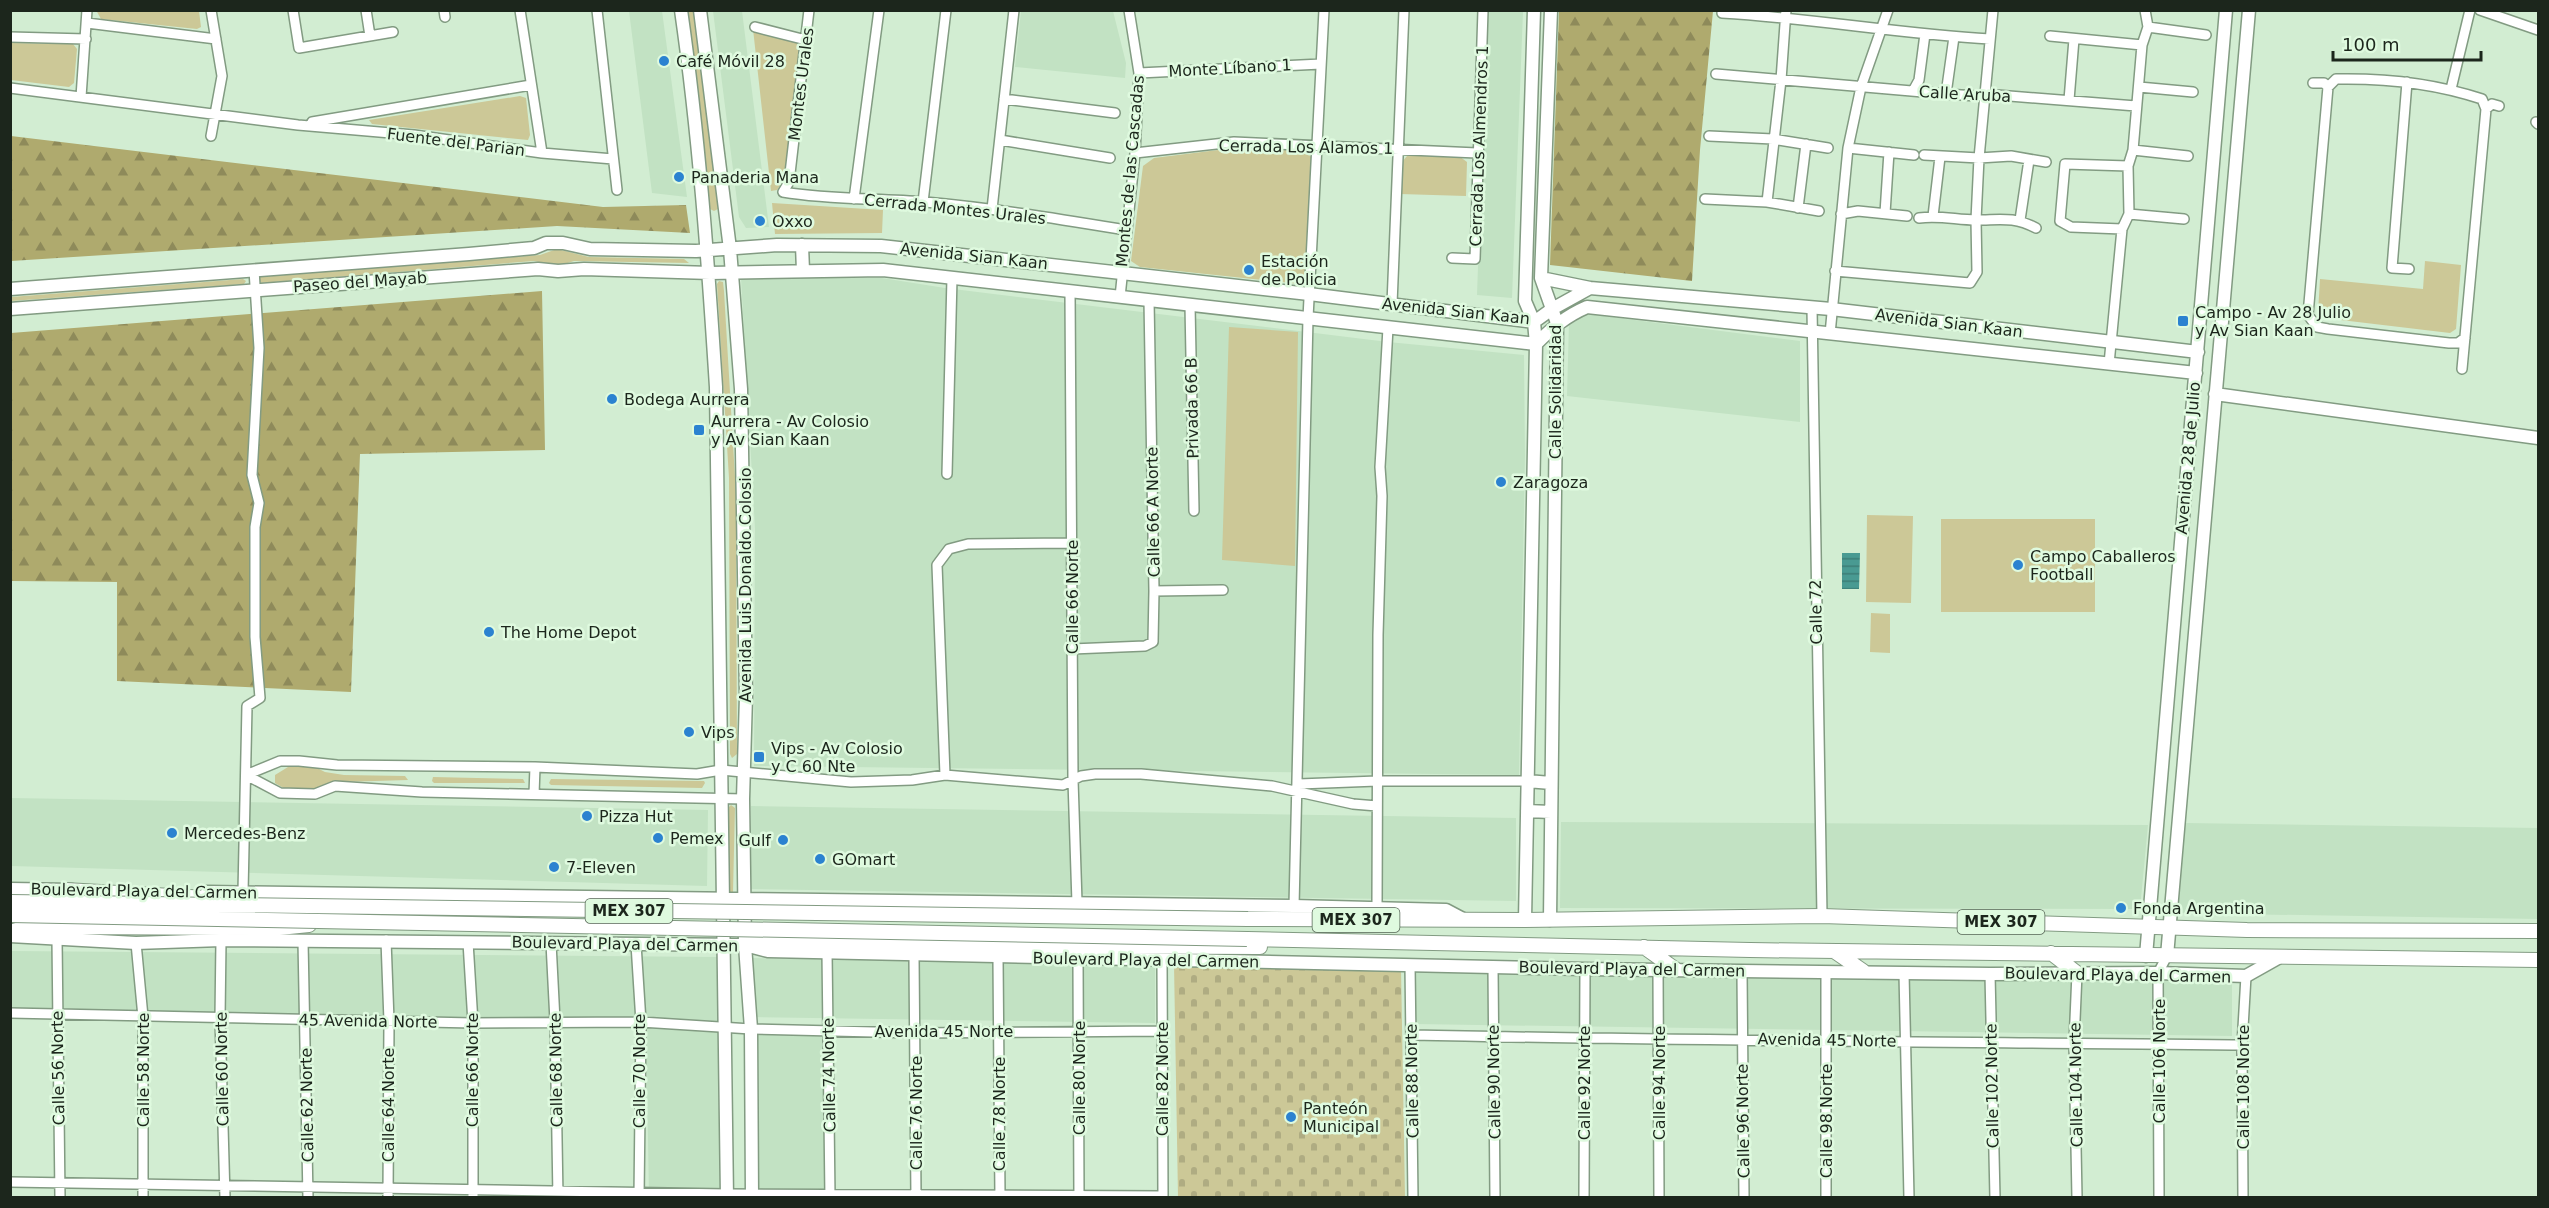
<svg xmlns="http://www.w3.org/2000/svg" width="2549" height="1208" font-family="'DejaVu Sans',sans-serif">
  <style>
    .built { fill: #c2e2c3 }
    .green { fill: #ccc897 }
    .forest { fill: url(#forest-firs) }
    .cemetery { fill: url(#cemetery-stones) }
    .water { fill: url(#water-rules) }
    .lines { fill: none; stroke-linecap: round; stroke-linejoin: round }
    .minor-casing { stroke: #829b82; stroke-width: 12 }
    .major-casing { stroke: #829b82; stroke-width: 15 }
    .highway-casing { stroke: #829b82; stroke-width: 16 }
    .minor { stroke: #fff; stroke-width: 9 }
    .major { stroke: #fff; stroke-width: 12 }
    .highway { stroke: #fff; stroke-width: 14 }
    .highway-bridge-casing { stroke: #829b82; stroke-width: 16; stroke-linecap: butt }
    .highway-bridge { stroke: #fff; stroke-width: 14 }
    .poi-dot { fill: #2b82d0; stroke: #dffadf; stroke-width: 2 }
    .labels { text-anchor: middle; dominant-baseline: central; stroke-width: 5; stroke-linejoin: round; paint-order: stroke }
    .shield { fill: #dffadf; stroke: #566656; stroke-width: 1.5 }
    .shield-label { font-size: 15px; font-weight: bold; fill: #1c261c }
    .poi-label { font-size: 16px; fill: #1c261c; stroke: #dffadf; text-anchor: start }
    .street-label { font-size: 16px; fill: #1c261c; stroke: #dffadf }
  </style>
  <defs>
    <pattern id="forest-firs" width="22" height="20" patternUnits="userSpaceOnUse" patternTransform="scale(1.5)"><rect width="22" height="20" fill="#afaa6e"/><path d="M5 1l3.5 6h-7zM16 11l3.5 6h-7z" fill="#8e8a5a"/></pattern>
    <pattern id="cemetery-stones" width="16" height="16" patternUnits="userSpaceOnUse" patternTransform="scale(1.5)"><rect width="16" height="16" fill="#ccc897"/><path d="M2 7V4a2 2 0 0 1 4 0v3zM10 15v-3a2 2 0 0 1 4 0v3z" fill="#afac82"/></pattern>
    <pattern id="water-rules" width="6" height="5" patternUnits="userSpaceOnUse" patternTransform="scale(1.5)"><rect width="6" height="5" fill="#499a92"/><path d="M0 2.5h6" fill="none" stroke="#3c7d76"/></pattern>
  </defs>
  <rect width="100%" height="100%" fill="#d2edd2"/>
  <path class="built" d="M629,11h33l25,186 -35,-4z
    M713,11h29l27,216 -23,1 -7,-11z
    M1021,11h92l13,52 -1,15 -110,-11z
    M1487,11h36l-11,287 -35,-3z
    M741,278h141l63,10 443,54 136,13 1,101 -6,319 -765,-9 1,-237z
    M1587,314l213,27v81l-233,-26 2,-74z
    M11,798l697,12 -1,76 -696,-20z
    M751,806l765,12v83l-765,-12z
    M1561,822l587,3 -8,84 -580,-1z
    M2185,823l353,5v91l-365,-6z
    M11,951l706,6 3,240h-71l-3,-174 -635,-8z
    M752,958l403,6v59l-403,-6z
    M1416,969l816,12v55l-817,-12z
    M753,1026l71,3 2,168h-72z"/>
  <path class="green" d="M96,10l103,1 2,16 -4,2 -96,-10z
    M686,11h8l24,198 -4,2 -4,-2z
    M753,29l47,11 3,4 -15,130 -11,16 -6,1z
    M11,43l62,1 4,5 -3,34 -5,4 -58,-7z
    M520,96l6,2 4,37 -2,5 -156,-16 -3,-4z
    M1234,148l70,1 8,9 -6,121 -6,5 -160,-17 -9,-6 12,-95 11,-8z
    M1407,156h52l8,6 -1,34 -66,-2 2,-32z
    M772,203l111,7 -1,23 -107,1z
    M557,249l32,8 95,2 5,4 -115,-2 -16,5 -24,-5 -273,22 -2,-4 1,-2 280,-22z
    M2425,261l36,4 -5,64 -6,4 -126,-15 -6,-5 2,-34 103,10z
    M243,279l3,2 -2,3 -233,17v-4z
    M719,281l4,1 1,9 12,203 1,260 -5,4 -2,-4 -1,-276 -12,-194z
    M1229,327l69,5 -3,234 -73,-6z
    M1867,515l46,1 -2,87 -45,-1z
    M1941,519h154v93h-154z
    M1871,613l19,1v39l-20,-1z
    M288,767h27l10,5 19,3 61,1 3,4 -67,2 -17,3 -9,6 -28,-1 -12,-7v-8z
    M433,777l90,2 2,4h-91l-2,-2z
    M551,779l153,2 1,2 -3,5 -151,-3 -2,-2z
    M731,805l4,3 -2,84h-4l-1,-4v-80z"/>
  <path class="forest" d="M1559,11h154l-13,139 -8,131 -142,-16z
    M11,136l592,71 83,-2 4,28 -133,-7 -546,35z
    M542,291l3,159 -185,4 -9,238 -234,-11v-99l-106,-1v-248z"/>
  <path class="cemetery" d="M1174,964l227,4 4,229h-227z"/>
  <path class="water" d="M1842,553h18l-1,36h-17z"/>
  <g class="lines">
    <defs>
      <path id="minor" d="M211,10l11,66 -11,60
        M293,10l6,38 94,-16
        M366,10l4,26
        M444,10l1,7
        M520,10l22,143
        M597,10l20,180
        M809,10l-20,172 -6,10c47,8 95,6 142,10 68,6 134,17 201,28
        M2480,10l58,20
        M1722,13c90,5 178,21 268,26
        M87,23l129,16
        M755,27l51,13
        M2148,27l58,8
        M2050,36l92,9
        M10,37l76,2
        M1139,73l182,-9
        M1716,74l230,20 31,2 8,-2 151,12
        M2407,82l-15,186 17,1
        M2313,83h11l4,4
        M2139,87l54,5
        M10,88l288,37 116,10 128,18 71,6
        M2451,89l19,-79
        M1913,91l6,-11 6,-46
        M1946,94l8,-57
        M81,97l6,-87
        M1004,99l111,14
        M2069,100l5,-61
        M312,122l219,-37
        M2536,122l2,2
        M1709,136l64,3 55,9
        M1000,140l110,18
        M1848,148l66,7
        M2133,150l55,6
        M1135,153l99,-11 243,11
        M1924,155l55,3 32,-2 35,6
        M854,199l25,-189
        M1705,199l62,3 52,9
        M923,202l23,-192
        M1767,202l14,-122 5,-70
        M1798,208l8,-64
        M992,209l22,-199
        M1885,213l4,-61
        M1841,214l17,-3 49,5
        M2129,214l55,5
        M1933,216l7,-59
        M1919,218c20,-3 38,2 57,2 24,0 37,-4 60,8
        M2020,220l9,-60
        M2122,229l-51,-2 -11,-6 5,-57 63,2
        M1452,258l23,1 8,-249
        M1835,271l135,12 7,-11 -1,-52 3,-62 14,-148
        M1070,291l3,489 4,123
        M1120,297l15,-144 4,-80 -10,-63
        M1392,304l12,-294
        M1190,305l4,206
        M1812,308l10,608
        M1830,334l18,-186 13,-61 27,-77
        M2465,338l-7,5h-9l-121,-14 -11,-2 -9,-12 20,-228 8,-8c50,-1 98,4 146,20l4,10 6,-5 7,2
        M2109,364l13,-135 7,-15 -1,-48 5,-16 9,-105 6,-18 -3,-17
        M2462,369l24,-260
        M947,474l5,-196
        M1154,591l69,-1
        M1072,649l73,-3 8,-4 1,-51 -5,-291
        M246,775l34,-14h19l38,4 198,2 162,7 24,-4 130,12 61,-2 33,-5 118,10 18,-9 14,-2h46l131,12 81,18 24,2
        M246,775l34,18 35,1 20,-8 87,6 321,7
        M945,775l-8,-210 12,-16 19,-5 103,-1
        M1299,784l78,-3h150
        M534,794l1,-27
        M243,892l4,-186 13,-8 -5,-61v-110l4,-24 -7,-28 7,-127 -5,-78
        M1294,906l14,-588 16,-308
        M1377,909l1,-274 4,-139 -2,-29 8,-139
        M57,939l3,259
        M221,940l-1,78 5,180
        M386,940l3,81 -1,177
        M303,941l5,257
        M468,942l5,81v175
        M136,943l7,74v181
        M551,943l4,78 3,177
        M636,944l5,78 -2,175
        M827,952l3,246
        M914,956l2,242
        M998,958l2,240
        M1078,959l1,239
        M1162,960l1,238
        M1410,965l3,233
        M1493,967l2,231
        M1658,968l1,230
        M1742,972l2,226
        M1826,972v226
        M1904,973l5,225
        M2077,973l-3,70 3,155
        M1990,974l5,224
        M10,1013l463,10 168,-1 110,7 164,4 247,-2
        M1411,1035c277,6 554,7 831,10
        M10,1182l717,12 436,2
        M1584,1198l1,-229
        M2159,1198l-1,-225 9,-17
        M2243,1198l-1,-153 4,-69"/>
      <path id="major" d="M681,10c18,125 27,251 35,377l11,811
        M700,10l30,239 11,140 5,307 -3,103 2,146 6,84 1,169
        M802,245l1,26
        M1541,278l49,10 241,21 367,43
        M10,289l459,-35 65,-6 12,-5h17l27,6 106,2 81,-6 104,1 428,48 225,28 18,-13 38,-21
        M10,309l528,-40 20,2 26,-2 126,4 173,-3 653,74c16,-16 30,-28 51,-37l609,66
        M2215,394l323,44
        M1527,781l24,2
        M1527,811l24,1
        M10,889l62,1
        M207,892l1087,14 152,4 17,9
        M1525,920l11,-576 -2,-22 -9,-21 9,-291
        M1550,920l7,-597 -16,-45 10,-268
        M10,936l126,7 85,-3 524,5 23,6 817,18 405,5 168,-1 88,3 32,-18
        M2146,956l80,-946
        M2167,956l82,-946"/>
      <path id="highway" d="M65,890l160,9
        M1248,919l277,1 297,-4 425,14 291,1
        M10,932l10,-3 51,-2 208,1 30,-3
        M1247,939l503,11 788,10
        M745,945l21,-6 245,7 249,1
        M1644,947l31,22
        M1834,951l29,20
        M2051,953l26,20"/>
    </defs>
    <use href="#minor" class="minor-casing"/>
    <use href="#major" class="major-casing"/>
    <use href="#highway" class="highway-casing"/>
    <use href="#minor" class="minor"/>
    <use href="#major" class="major"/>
    <use href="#highway" class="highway"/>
    <defs>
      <path id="highway-bridge" d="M10,902l1238,17
        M10,915l1237,24"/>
    </defs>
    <use href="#highway-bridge" class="highway-bridge-casing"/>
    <use href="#highway-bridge" class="highway-bridge"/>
  </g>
  <g class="poi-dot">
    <circle cx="664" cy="61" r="6"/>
    <circle cx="679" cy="177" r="6"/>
    <circle cx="760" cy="221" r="6"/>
    <circle cx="1249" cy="270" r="6"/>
    <rect x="2177" y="315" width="12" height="12" rx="3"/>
    <circle cx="612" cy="399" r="6"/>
    <rect x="693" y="424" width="12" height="12" rx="3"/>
    <circle cx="1501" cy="482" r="6"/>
    <circle cx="2018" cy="565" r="6"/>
    <circle cx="489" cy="632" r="6"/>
    <circle cx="689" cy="732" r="6"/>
    <rect x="753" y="751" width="12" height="12" rx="3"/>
    <circle cx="587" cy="816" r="6"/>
    <circle cx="172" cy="833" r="6"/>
    <circle cx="658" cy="838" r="6"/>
    <circle cx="783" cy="840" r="6"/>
    <circle cx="820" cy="859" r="6"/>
    <circle cx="554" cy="867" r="6"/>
    <circle cx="2121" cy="908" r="6"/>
    <circle cx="1291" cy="1117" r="6"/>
  </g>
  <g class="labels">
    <g class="shield">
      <rect x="585.5" y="899" width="87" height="24" rx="4.5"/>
      <rect x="1312.5" y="908" width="87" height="24" rx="4.5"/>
      <rect x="1957.5" y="910" width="87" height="24" rx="4.5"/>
    </g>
    <g class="shield-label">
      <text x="629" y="911">MEX 307</text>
      <text x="1356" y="920">MEX 307</text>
      <text x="2001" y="922">MEX 307</text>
    </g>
    <g class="poi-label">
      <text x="676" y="61">Café Móvil 28</text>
      <text x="691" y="177">Panaderia Mana</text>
      <text x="772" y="221">Oxxo</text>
      <text x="1261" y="261">Estación<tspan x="1261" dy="18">de Policia</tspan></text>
      <text x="2195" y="312">Campo - Av 28 Julio<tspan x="2195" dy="18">y Av Sian Kaan</tspan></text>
      <text x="624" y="399">Bodega Aurrera</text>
      <text x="711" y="421">Aurrera - Av Colosio<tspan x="711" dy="18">y Av Sian Kaan</tspan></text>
      <text x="1513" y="482">Zaragoza</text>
      <text x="2030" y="556">Campo Caballeros<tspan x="2030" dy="18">Football</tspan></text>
      <text x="501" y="632">The Home Depot</text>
      <text x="701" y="732">Vips</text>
      <text x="771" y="748">Vips - Av Colosio<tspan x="771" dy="18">y C 60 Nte</tspan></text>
      <text x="599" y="816">Pizza Hut</text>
      <text x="184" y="833">Mercedes-Benz</text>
      <text x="670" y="838">Pemex</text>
      <text x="771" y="840" text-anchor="end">Gulf</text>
      <text x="832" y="859">GOmart</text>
      <text x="566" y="867">7-Eleven</text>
      <text x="2133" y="908">Fonda Argentina</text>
      <text x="1303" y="1108">Panteón<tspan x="1303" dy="18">Municipal</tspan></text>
    </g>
    <g class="street-label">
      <text transform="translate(1230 68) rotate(-3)">Monte Líbano 1</text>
      <text transform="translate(801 84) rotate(-83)">Montes Urales</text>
      <text transform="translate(1965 94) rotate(3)">Calle Aruba</text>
      <text transform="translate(456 142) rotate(7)">Fuente del Parian</text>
      <text transform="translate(1479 146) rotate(-88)">Cerrada Los Almendros 1</text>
      <text transform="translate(1306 147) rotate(1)">Cerrada Los Álamos 1</text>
      <text transform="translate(1130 171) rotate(-85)">Montes de las Cascadas</text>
      <text transform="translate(955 209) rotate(6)">Cerrada Montes Urales</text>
      <text transform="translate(974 256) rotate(6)">Avenida Sian Kaan</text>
      <text transform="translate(360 282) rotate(-4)">Paseo del Mayab</text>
      <text transform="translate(1456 311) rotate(6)">Avenida Sian Kaan</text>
      <text transform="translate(1949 323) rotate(7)">Avenida Sian Kaan</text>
      <text transform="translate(1555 392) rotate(-90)">Calle Solidaridad</text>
      <text transform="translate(1192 408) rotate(-91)">Privada 66 B</text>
      <text transform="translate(2188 458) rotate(-85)">Avenida 28 de Julio</text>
      <text transform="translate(1153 512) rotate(-91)">Calle 66 A Norte</text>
      <text transform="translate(745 585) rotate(-90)">Avenida Luis Donaldo Colosio</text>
      <text transform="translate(1072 597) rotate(-90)">Calle 66 Norte</text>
      <text transform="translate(1816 612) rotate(-91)">Calle 72</text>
      <text transform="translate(144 891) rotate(1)">Boulevard Playa del Carmen</text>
      <text transform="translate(625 944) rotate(1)">Boulevard Playa del Carmen</text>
      <text transform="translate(1146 960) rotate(1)">Boulevard Playa del Carmen</text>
      <text transform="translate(1632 969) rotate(1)">Boulevard Playa del Carmen</text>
      <text transform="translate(2118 975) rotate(1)">Boulevard Playa del Carmen</text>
      <text transform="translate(368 1021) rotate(1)">45 Avenida Norte</text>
      <text x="944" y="1031">Avenida 45 Norte</text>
      <text transform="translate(1827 1040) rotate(1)">Avenida 45 Norte</text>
      <text transform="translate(2159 1061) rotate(-90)">Calle 106 Norte</text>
      <text transform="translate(58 1068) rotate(-91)">Calle 56 Norte</text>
      <text transform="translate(222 1069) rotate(-91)">Calle 60 Norte</text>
      <text transform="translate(143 1070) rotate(-90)">Calle 58 Norte</text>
      <text transform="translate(472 1070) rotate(-90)">Calle 66 Norte</text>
      <text transform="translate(556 1070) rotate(-91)">Calle 68 Norte</text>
      <text transform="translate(639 1071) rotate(-90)">Calle 70 Norte</text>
      <text transform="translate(829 1075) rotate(-91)">Calle 74 Norte</text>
      <text transform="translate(1079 1078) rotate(-90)">Calle 80 Norte</text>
      <text transform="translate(1162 1079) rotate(-90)">Calle 82 Norte</text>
      <text transform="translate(1412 1081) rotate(-91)">Calle 88 Norte</text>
      <text transform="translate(1494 1082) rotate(-91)">Calle 90 Norte</text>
      <text transform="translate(1584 1083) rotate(-90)">Calle 92 Norte</text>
      <text transform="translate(1659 1083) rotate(-90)">Calle 94 Norte</text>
      <text transform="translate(2076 1085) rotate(-91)">Calle 104 Norte</text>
      <text transform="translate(1992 1086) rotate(-91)">Calle 102 Norte</text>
      <text transform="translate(2243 1087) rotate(-90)">Calle 108 Norte</text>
      <text transform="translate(307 1105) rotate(-91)">Calle 62 Norte</text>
      <text transform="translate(388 1105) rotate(-90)">Calle 64 Norte</text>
      <text transform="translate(916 1113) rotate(-90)">Calle 76 Norte</text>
      <text transform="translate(999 1114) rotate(-90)">Calle 78 Norte</text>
      <text transform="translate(1743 1121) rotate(-91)">Calle 96 Norte</text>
      <text transform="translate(1826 1121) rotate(-90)">Calle 98 Norte</text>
    </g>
  </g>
  <rect width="2549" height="1208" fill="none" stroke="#1c261c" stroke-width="24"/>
  <path d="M2333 51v9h148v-9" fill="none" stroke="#1c261c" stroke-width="3"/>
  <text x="2342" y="51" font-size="18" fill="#1c261c" stroke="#dffadf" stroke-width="4.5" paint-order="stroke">100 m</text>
</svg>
